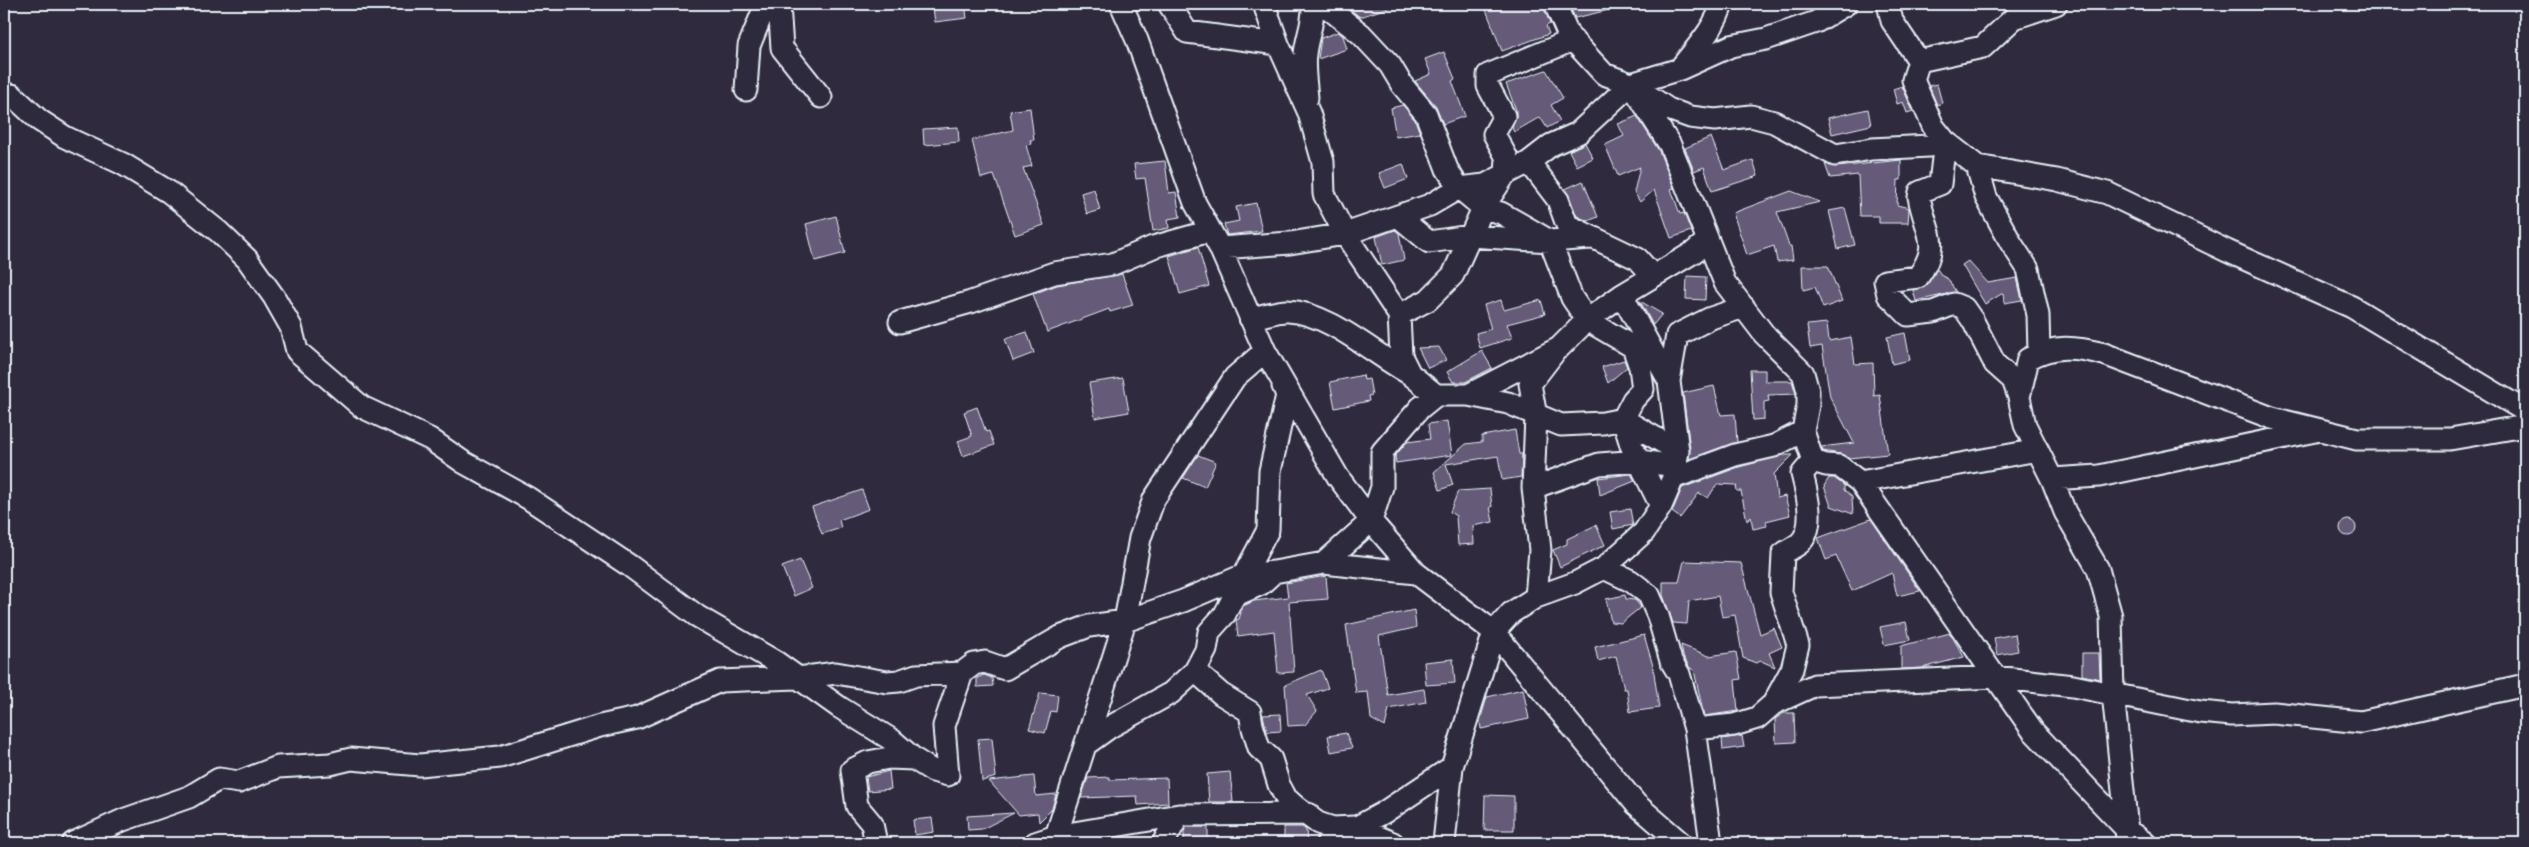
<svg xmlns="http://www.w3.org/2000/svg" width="2529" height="847" font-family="Kalam,sans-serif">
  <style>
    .building { fill: #655a77; stroke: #e8f1f8 }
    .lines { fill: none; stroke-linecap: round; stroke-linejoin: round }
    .minor-casing { stroke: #e8f1f8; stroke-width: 25 }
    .minor { stroke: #2f2a3d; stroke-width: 21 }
  </style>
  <rect width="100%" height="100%" fill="#2f2a3d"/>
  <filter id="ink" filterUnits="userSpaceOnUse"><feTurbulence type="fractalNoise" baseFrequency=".02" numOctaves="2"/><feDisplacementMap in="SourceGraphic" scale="10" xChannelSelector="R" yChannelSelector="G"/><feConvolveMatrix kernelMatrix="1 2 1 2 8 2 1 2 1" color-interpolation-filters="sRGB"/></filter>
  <g filter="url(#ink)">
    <path class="building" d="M965,4l2,14 -32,4 -2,-14z
      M1349,4h43l1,2 -33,11 -9,-7z
      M1493,4h50l7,20 -4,2 3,8 -47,17 -17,-44z
      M1569,4h43l1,5 -38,9z
      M1338,32l5,4 4,13 -29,10 3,-21z
      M1444,52l11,27 -3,2 13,35 -22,8 -7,-18 -21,-25 16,-7 -6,-15z
      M1546,70l17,28 -12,7 9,16 -13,7 -7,-11 -26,15 -2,-4 4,-11v-7l-10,-26z
      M1937,84l5,19 -5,2 -8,-19z
      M1902,86l11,25 -6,2 -4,-11 -6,2 -4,-15z
      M1403,105l12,15 5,13 -24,4 -5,-29z
      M1030,108l4,32h-4l1,4 -5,1 6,21 -9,2 21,57 -29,10 -21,-60 -13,3 -9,-38 41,-10 -3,-19z
      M1868,109l3,16 -39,9 -4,-16z
      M1637,116l22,35 15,37 -3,1 9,25 4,-1 7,18 -20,7 -17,-48 -14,12 -6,-10 6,-25 -22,9 -13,-31 19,-9 -6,-12z
      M958,127l1,15 -35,3 -1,-16z
      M1711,137l13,33 29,-10 5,16 -46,15 -8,-24 -10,4 -9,-23z
      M1585,143l8,15 -16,8 -8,-15z
      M1901,160v20h-3l-1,25 12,3 -1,15h-29v-7h-19l-2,-41 -28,3 -5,-14 12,3z
      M1165,161l4,32 7,-1 4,25 -12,2 1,9 -16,3 -8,-53 -9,1 -2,-15z
      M1403,164l5,15 -23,9 -6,-15z
      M1583,181l15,36 -10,4 -11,-5 -12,-27z
      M1094,189l6,21 -13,4 -6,-21z
      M1791,191l29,11 -43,10 12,34h2l2,14 -16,2 -3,-16 -27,9 -14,-42z
      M1256,203l6,28 -35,4 -3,-11 15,-3 -3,-14z
      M1845,208l10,37 -17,4 -9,-38z
      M836,216l9,37 -30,8 -9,-37z
      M1395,230l4,3 5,27 -22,5 -6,-28z
      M1198,247l11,39 -29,8 -11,-38z
      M1968,261l20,22 29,-5 5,22 -18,3 -1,-10 -18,11 -23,-39z
      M1802,266h26l14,35 -19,7 -8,-21 -12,3z
      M1937,269l5,7 6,3 8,13 -40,9 -3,-11 12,-3z
      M1122,274l11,31 -23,7 -1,-3 -62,23 -14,-38 24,-9z
      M1687,276l19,1 -1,23 -19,-1z
      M1501,300l3,10 37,-10 4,14 -38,10 5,14 -32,10 -4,-15 15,-4 -7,-24z
      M1640,301l22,13 -9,11z
      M1827,323l2,18 22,-4 4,27 18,-1 1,33 6,-1 8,59 -39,4 -9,-4 -17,-3 -2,-4 33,-4 -24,-46 -8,-51 -12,2 -3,-23z
      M1027,332l7,21 -21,8 -8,-22z
      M1905,333l5,27 -18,4 -5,-27z
      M1439,347l7,13 -18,8 -10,-20z
      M1482,351l10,17 -27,14h-12l-6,-10z
      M1624,360l3,7 -19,16 -6,-16z
      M1750,370h15v11h27l4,13 -28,1 1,6 -5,1v17l-11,1z
      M1363,375l1,5 5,-1 3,16 -4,1 1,5 -34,7 -5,-26z
      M1123,378l6,34 -34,6 -6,-35z
      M1714,386l7,29 14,-1 2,28 -48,17 1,-10 -7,-56z
      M977,407l9,25 3,-1 5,14 -31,11 -5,-15 14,-5 -8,-24z
      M1447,421l5,34 -56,8 -1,-7 12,-14 23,-3 -2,-15z
      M1515,430l4,24h3l-1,23 -19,3 -4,-24 -52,8 7,21 -13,5 -6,-18 32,-28 16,-2v-6z
      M1198,455l18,7 -11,25 -22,-9z
      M1784,455h9l-19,19 3,24 8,-2 5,19 -24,6 1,5 -14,3 -2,-12 -4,4 -6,-30h-4l-1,-6 -19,-1 -9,14 -9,-5 -19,25 -8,-6 10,-24 57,-21z
      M1631,474l4,7 -35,14 -2,-17z
      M1829,478h5l10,7v5l8,7 1,17 -22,-8 -7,-20z
      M1490,489l2,18h-2l3,15 -20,4 1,18 -16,1 -2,-29 -6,-4 8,-21z
      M862,490l7,19 -30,11 2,8 -19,6 -10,-27z
      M1630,509l3,16 -20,4 -3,-17z
      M1871,519l49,72 -23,5 -5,-23 -40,18 -16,-35 -10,4 -8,-22z
      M2340 528a8 8 0 1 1 16 0a8 8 0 1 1-16 0Z
      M1596,525l9,20 -45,22 -7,-17 14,-6v-5z
      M800,560l12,28 -18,8 -12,-29z
      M1684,561l57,2 19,71 14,-6 8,19 -13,6 6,14 -14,-6 -5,2 -13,-5 -8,-43 -13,2 -4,-21 -29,5 -2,23 -14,-1 -10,-28v-13h16z
      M1326,576l2,23 -39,3 5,70 -16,1 -4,-42 -36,5 -2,-16 3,-1 4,-13 11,-5 34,-4 -2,-14z
      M1625,595l1,4 9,1 6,7 -20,16 -10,-1 -5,-23z
      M1414,610l2,17 -2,1 -35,8 9,59 36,-6 2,13 -37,7 -4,18 -14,-8 -3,-27 -12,1 -10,-68z
      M1906,622l4,18 -26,5 -4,-18z
      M1950,633l14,24 -42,11 -21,1v-23z
      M2015,634l3,17 -21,4 -3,-17z
      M1644,635l9,31 6,42 -29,4 -3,-23h-3l-8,-33 -18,5 -3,-14z
      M1681,645l28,11 27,-4 5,27 -6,1 3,31 -34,5 -10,-46 -4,-2 -7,-12z
      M2082,653h17l1,26 -18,-4z
      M1453,659l2,24 -29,2 -2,-23z
      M1321,670l7,18 -21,7 10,16 -12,14 -17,1 -3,-41z
      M984,675l8,3 1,8 -16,1v-9z
      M1523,689l6,30 -48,10 -1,-8 7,-24z
      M1040,693l18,2 -2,17 -5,-1 -6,22 -16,-4z
      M1784,713h10l1,29 -19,1 -1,-24z
      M1280,714l1,17 -14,1 -4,-17z
      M1346,733l6,15 -21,4 -3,-16z
      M1742,736l2,11 -21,3 -1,-11z
      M992,738l4,39 -14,4 -4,-42z
      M889,771l2,18 -23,2 -2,-14z
      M1230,772l3,30h-24l-2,-28z
      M1034,776l2,20 20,-2 -4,15 -13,13 -1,-9 -19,2 -30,-34z
      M1110,777v3l57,-2 1,25 -30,2 -1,-9 -56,2 7,-20z
      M1485,795l29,1v34h-30z
      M1014,813l-32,16 -14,1 -1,-14z
      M932,818l2,14 -19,3 -2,-15z
      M1186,827h22v16h-24v-11z
      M1284,827h18l4,3 1,13h-23z"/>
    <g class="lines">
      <defs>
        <path id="minor" d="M779,4l3,44 39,49
          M1121,4l16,36 58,163 25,45 45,103 73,126 33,44 45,52 78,59 142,172 45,39
          M1169,4l18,28 91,12
          M1264,4l14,40 31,69 14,49 1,32 21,40 54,81 2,41 9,18 26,21
          M1323,4l38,30 29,31 12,20 24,29 21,55 12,19 24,20 18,5 49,28 22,57 15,22 46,27 7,20 3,22 -10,11 -10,19 8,26 30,61
          M1555,4l14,32 35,38 27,10 37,25 22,8 25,3 36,-4 23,6 61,33 37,-6 57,-3 16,-5
          M1888,4l4,17 27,40 -6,19 20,46 12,15 32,25 80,14 50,13 120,58 125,56 173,104
          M1919,61l64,-14 31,-29 42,-14
          M1682,66c15,-19 33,-38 40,-62
          M746,90l3,-44 17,-42
          M1637,93l33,52 55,138 39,51 39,39 5,18v14l-5,26
          M12,95l27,25 26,17 58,27 46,28 50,40 28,27 27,38 17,30 6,24 65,56 68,32 33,23 65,36 102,68 67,50 79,46 63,45 53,33 22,19
          M1307,98c-1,-14 -4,-30 -2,-44 2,-19 9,-30 8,-50
          M1945,141l-5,43 -20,8 -1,5c7,37 23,46 -1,80l-33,4 3,14 20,20 25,-3 21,-8 10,4 9,13 22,43 18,16 6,17
          M1529,162l29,38 9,25 71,34 15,17
          M1977,166l9,31 25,46 17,26 10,46 1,37
          M1399,217l30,25 41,-6 80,5 41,-3
          M1220,248l70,-5 55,-9 85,-29 29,-17 26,-3 44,-23 22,-17 27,-12 53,-49 49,-15 51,-23 35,-7 50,-17 30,-18
          M1399,315l29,-15 25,-25 30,-67 23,-35 1,-15 -13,-24 10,-18 -16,-30v-11l85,-35
          M1250,318c11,-1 28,-8 38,-7 42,2 85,43 122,63
          M900,322l71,-20 83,-29 59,-9 40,-17 57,-16
          M1669,381l8,-46 34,-17 33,-11
          M1468,395l40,8 53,22 42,-2 20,-4 55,32
          M1673,478l62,-23 39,-9 29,-15 10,30 13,4 13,1 21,16 173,249 94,99 18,13
          M2052,479l47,-3 216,-45
          M1860,482l178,-32
          M1533,488l66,-24 41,-3 35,5
          M1324,563l47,-42 11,-34v-35l38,-44 16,-13h32l91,-47 28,-28 35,-25 72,-43 14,-12
          M1604,568l27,13 18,14 9,21 13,45 8,13 16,55 39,-4 23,-7 16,-14 42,-19 180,-8 78,9 127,26 32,3 42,-2 87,9 164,-37
          M1244,575l24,-45 2,-59 17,-76 -4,-9
          M1536,597l4,-47 -7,-62 3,-72 -6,-32 23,-30
          M1195,671l26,23 29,18 2,13 7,23 12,11 8,26 7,13 10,9 22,16 15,5 21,-1 39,16
          M1773,704l19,-35 6,-24 -17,-53 2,-38c5,-4 12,-7 17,-11 16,-16 7,-50 2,-69l11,-13
          M1695,729l16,114
          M1085,745l25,-18 61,-34 24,-22 11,-21 3,-18 16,-18 9,-18 27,-12 12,-11
          M1056,836l69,-215 15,-83 14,-39 81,-122 30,-26
          M73,843l50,-23 66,-23 30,-18 20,3 39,-15 52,-3 21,-5 69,6 80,-8 100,-31 37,-8 83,-37 78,-3 38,-5 51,9 12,-1 17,-6 46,-2
          M876,843l-4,-19 -15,-18 -5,-36 16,-8 21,-4 25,1 19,12 15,4 -4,-49 18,-53 12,-9 11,-2 20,7 55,-32 29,-11 36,-5 58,-20 61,-26 30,-3 50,-9 92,10
          M1035,843l21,-7 123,-21 129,-1
          M1163,843l16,-28
          M1327,843l56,-30 69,-46
          M1444,843l8,-76 42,-135 17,-19 25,-16 39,-14 29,-15 40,-36 17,-26 12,-28 5,-27 -9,-70 -47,-86
          M2126,843l1,-13 -14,-137 -2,-77 -13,-47 -33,-57 -13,-33 -27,-54 -6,-28 9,-38c26,-15 48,-12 76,-5l168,64 85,21h93l75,-13"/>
      </defs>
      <use href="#minor" class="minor-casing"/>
      <use href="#minor" class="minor"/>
    </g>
  </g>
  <rect width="2529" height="847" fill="none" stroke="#2f2a3d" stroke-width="20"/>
  <rect x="10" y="10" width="2509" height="827" fill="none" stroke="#e8f1f8" stroke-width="2" filter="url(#ink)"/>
</svg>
